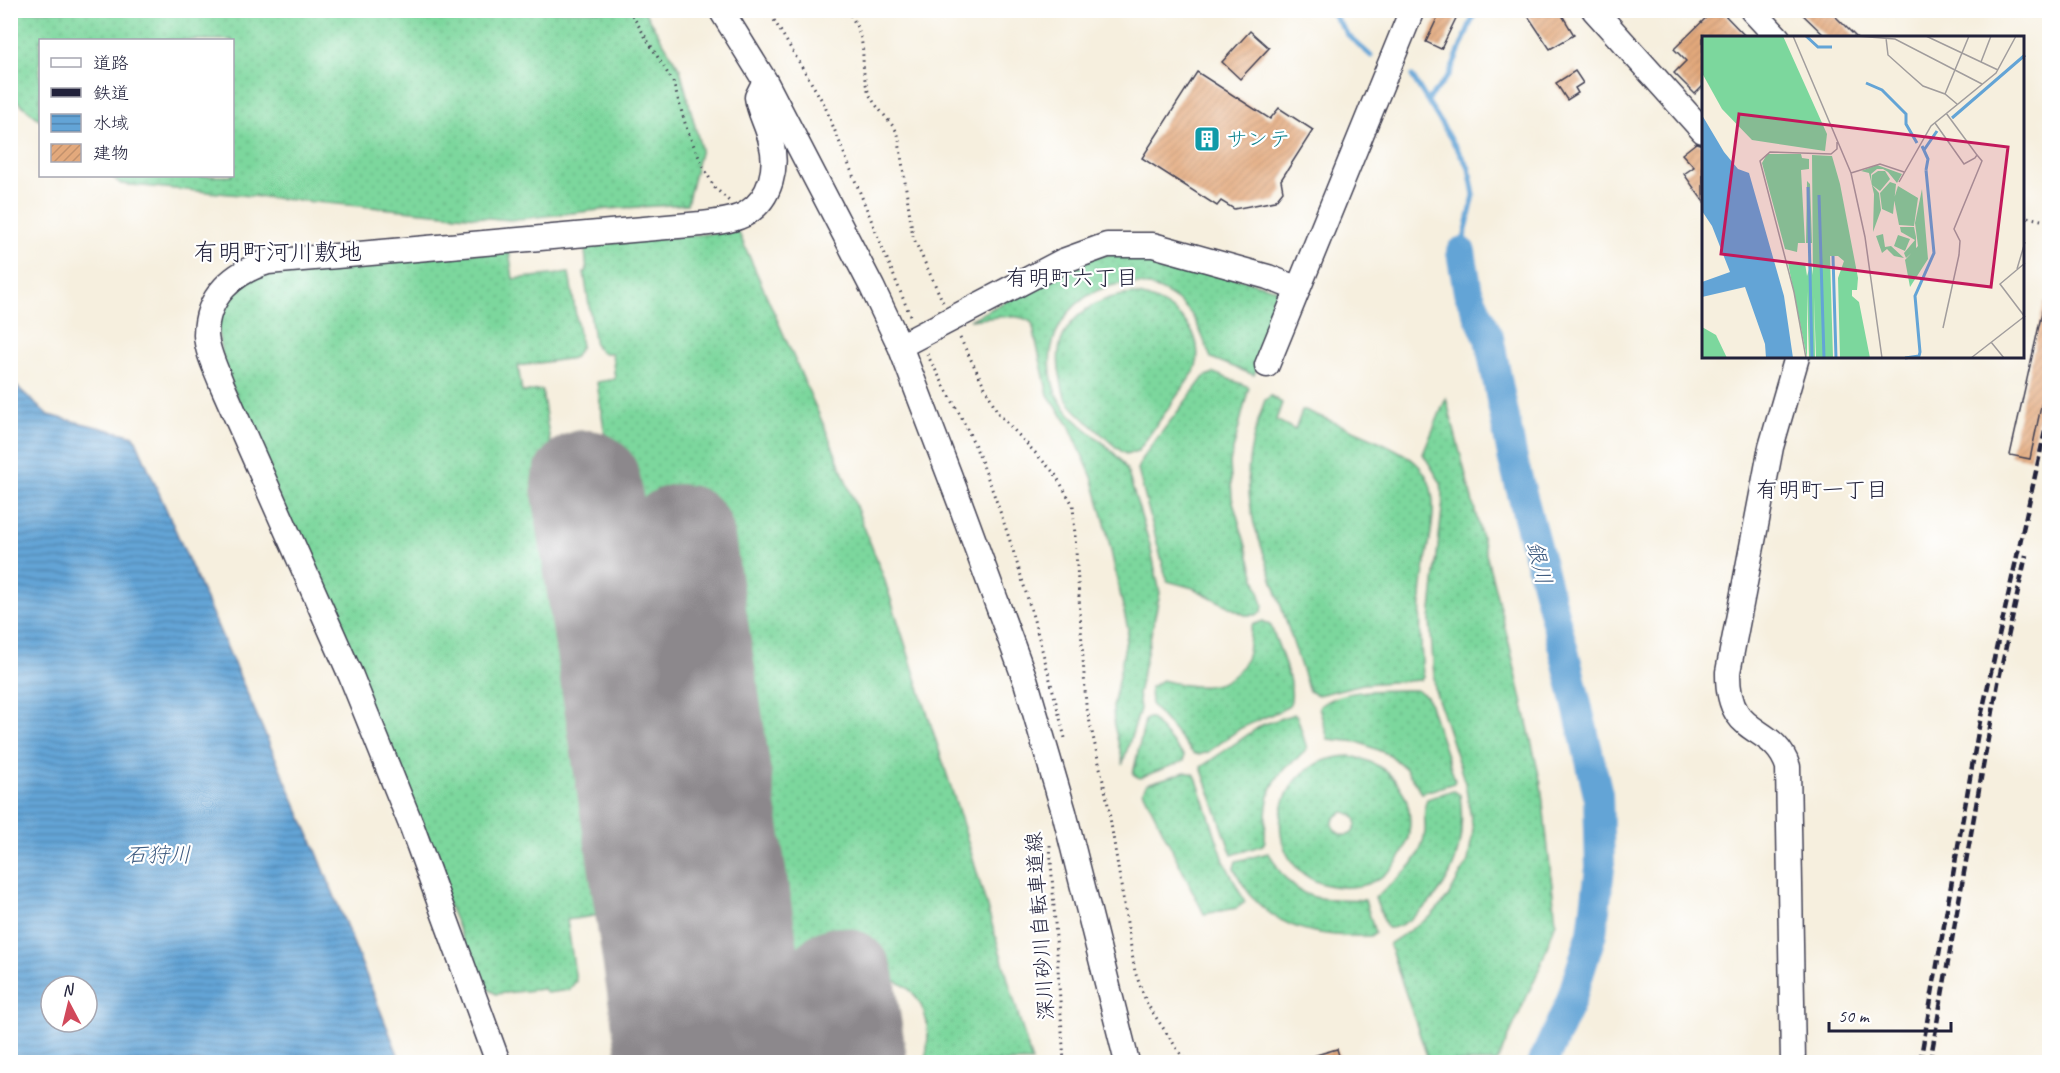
<svg xmlns="http://www.w3.org/2000/svg" width="2060" height="1073" font-family="Caveat,'Klee One',sans-serif">
  <style>
    .grass { fill: url(#grass-dots); stroke: #4f7c6c; stroke-width: 1.5; fill-rule: evenodd }
    .water { fill: url(#water-rules); stroke: #426388; stroke-width: 1.5; fill-rule: evenodd }
    .lines { fill: none; stroke-linecap: round; stroke-linejoin: round }
    .stream { stroke: #63a4d6; stroke-width: 5 }
    .river { stroke: #63a4d6; stroke-width: 30 }
    .runway { stroke: #8c888c; stroke-width: 110 }
    .building { fill: url(#building-hatch) }
    .minor-casing { stroke: #424153; stroke-width: 27 }
    .path { stroke: #424153; stroke-width: 3; stroke-dasharray: 1.5 4.5; stroke-linecap: butt }
    .minor { stroke: #fff; stroke-width: 24 }
    .rail { stroke: #22223b; stroke-width: 4.5; stroke-dasharray: 9 4.5; stroke-linecap: butt }
    .labels { text-anchor: middle; dominant-baseline: central; stroke-width: 4.5; stroke-linejoin: round; paint-order: stroke }
    .culture-label { font-size: 21px; fill: #0d838f; stroke: #fff; text-anchor: start }
    .street-label { font-size: 21px; fill: #22223b; stroke: #fff }
    .neighbourhood-label { font-size: 22px; fill: #22223b; stroke: #fff }
    .water-label { font-size: 22px; font-style: italic; fill: #3f5c81; stroke: #fff }
    .quarter-label { font-size: 24px; fill: #22223b; stroke: #fff }
    .inset-river { fill: none; stroke: #63a4d6; stroke-width: 3 }
    .inset-road { fill: none; stroke: #a19d9d; stroke-width: 1.5 }
    .view { fill: #c2185b; fill-opacity: 0.15; stroke: #c2185b; stroke-width: 3 }
    .inset-edge { fill: none; stroke: #22223b; stroke-width: 3 }
  </style>
  <defs>
    <pattern id="grass-dots" width="8" height="8" patternUnits="userSpaceOnUse" patternTransform="scale(1.5)"><rect width="8" height="8" fill="#7cd79d"/><path d="M2 2h.1M6 6h.1" fill="none" stroke="#6bb888" stroke-width="1.8" stroke-linecap="round"/></pattern>
    <pattern id="water-rules" width="6" height="5" patternUnits="userSpaceOnUse" patternTransform="scale(1.5)"><rect width="6" height="5" fill="#63a4d6"/><path d="M0 2.5h6" fill="none" stroke="#5185af"/></pattern>
    <pattern id="building-hatch" width="6" height="6" patternUnits="userSpaceOnUse" patternTransform="scale(1.5)"><rect width="6" height="6" fill="#e3a97c"/><path d="M-1 1l2-2M0 6l6-6M5 7l2-2" fill="none" stroke="#c2916c"/></pattern>
  </defs>
  <rect width="100%" height="100%" fill="#fff"/>
  <filter id="ink" filterUnits="userSpaceOnUse"><feTurbulence type="fractalNoise" baseFrequency=".0167" numOctaves="2"/><feDisplacementMap in="SourceGraphic" scale="12" xChannelSelector="R" yChannelSelector="G"/><feConvolveMatrix kernelMatrix="1 2 1 2 8 2 1 2 1" color-interpolation-filters="sRGB"/></filter>
  <filter id="wash" filterUnits="userSpaceOnUse"><feTurbulence type="fractalNoise" baseFrequency=".008" numOctaves="4" result="noise"/><feDisplacementMap in="SourceGraphic" scale="24" xChannelSelector="R" yChannelSelector="G"/><feGaussianBlur stdDeviation="1.35" result="paint"/><feColorMatrix in="noise" values="0 0 0 0 0 0 0 0 0 0 0 0 0 0 0 0 0 1.4 0 .05"/><feComposite in="paint" operator="in"/></filter>
  <g filter="url(#wash)">
    <rect width="100%" height="100%" fill="#f6efde"/>
    <path class="grass" d="M10,11h634l36,58 21,80 -14,55 -79,5 -98,11 -389,-36 -10,-8h121v-136h-192v80l-29,-24z
      M738,231l90,204 56,143 80,250 68,234h-108c11,-35 -1,-81 -44,-84 -19,-1 -42,6 -60,9l11,75h-121l-25,-159 -10,1 -78,-522 18,-3 -3,-26h-10l-7,-7 -11,-74 3,-1 -2,-21 3,-5z
      M509,249l4,30 56,-6 12,73 -7,12 -56,8 4,26 20,-2 79,522 -54,8 9,61 -7,9 -22,3 -4,-4 -47,5 -14,-9 -254,-609c-10,-32 -20,-67 13,-91 7,-6 18,-9 26,-12z
      M1131,251l146,38 6,7v10l-29,69 -43,-17c-9,-21 -14,-44 -34,-58 -60,-46 -143,11 -124,84 10,41 56,53 74,86l23,75 10,48 -22,101 2,15 -17,54 -9,-38 -1,-18 15,-77 -23,-107 -13,-46 -23,-52 -21,-30 -16,-72c-13,-12 -45,-4 -62,-3l118,-62z
      M1134,294c36,6 76,37 60,78l-56,79 -12,3c-10,-5 -20,-16 -29,-24 -11,-10 -25,-20 -32,-33 -3,-8 -4,-19 -6,-28 -6,-45 34,-73 75,-75z
      M1214,373l35,14 -19,75 2,36 31,107 -1,6 -6,4h-11l-52,-27 -26,-7 -29,-111 4,-12 62,-81z
      M1271,396l11,7 -6,17 19,10 7,-19 3,-1c28,13 90,34 111,53 33,30 9,86 6,123 -3,30 -1,61 1,91l-2,3 -58,4 -45,11 -9,-4 -55,-167c-11,-51 -6,-75 11,-124z
      M1446,398l64,249 31,137 15,138 -18,50 -41,90h-68l-40,-118 42,-28 17,-19 20,-36 5,-31 -8,-47 -30,-93 -5,-70 13,-120 -2,-17 -18,-29z
      M577,447l23,15 68,443 -40,6 -67,-443z
      M1263,621l8,5c6,18 29,67 17,81l-47,21 -33,24 -9,3 -6,-2 -42,-49 -1,-16 12,-8c30,8 65,14 83,-19 6,-12 3,-25 7,-36z
      M1416,690l11,6 28,84 -1,3 -32,10 -16,-24 -16,-14 -32,-13 -30,-3 -9,-32c19,-19 72,-17 97,-17z
      M1294,714l3,2 10,33c-6,8 -15,12 -22,19 -21,22 -19,45 -20,73l-2,4 -31,10 -31,-88 61,-42z
      M1148,718h3l33,38v5l-45,17 -6,-4 12,-54z
      M1349,756c91,15 73,136 -8,131 -84,-5 -80,-127 8,-131zM1343,812c9,1 16,6 12,16 -7,19 -38,-4 -12,-16z
      M1185,772l9,2 2,3 28,84 21,41 -8,6 -33,6 -61,-123 4,-7z
      M1453,790l7,5c6,47 -5,90 -44,120 -8,6 -19,14 -29,13l-12,-30c24,-23 44,-29 50,-66 1,-11 -3,-22 2,-33z
      M1268,853c6,6 8,13 13,20 27,34 48,24 84,27l10,33 -3,3c-60,2 -111,-9 -138,-68l2,-7z"/>
    <path class="water" d="M11,381l37,34 86,21 182,414 85,212h-390zM51,986h36v36h-36z"/>
    <g class="lines">
      <path class="stream" d="M1330,10l18,25 23,21
        M1412,76l57,92 5,27 -13,57
        M1429,99l20,-24 27,-65"/>
      <path class="river" d="M1461,252l7,40 21,46 24,122 54,203 31,131 2,74 -8,65 -22,70 -27,59"/>
      <path class="runway" d="M586,485l87,577
        M680,539l80,523
        M840,982l12,80"/>
    </g>
    <g id="blocks">
      <path class="building" d="M1441,10h19l-19,39 -15,-7z
        M1524,10h35l15,25 -24,14z
        M1714,10h6l27,28h-44v48l-8,8 -21,-21 12,-12 -12,-12z
        M1798,10h31l28,28h-30z
        M1250,31l19,17 -29,31 -18,-17z
        M1575,71l8,12 -8,5 3,5 -11,7 -11,-17z
        M1197,72l73,47 9,-11 34,22 -32,50 2,11 -8,10 -41,8 -13,-8 -4,5 -75,-48z
        M1696,143l7,2v56l-19,-27 10,-7 -12,-13z
        M2044,303h5v65l-19,91 -20,-4z
        M1337,1049l4,13h-39v-3z"/>
    </g>
  </g>
  <g filter="url(#ink)">
    <use href="#blocks" fill-opacity="0" stroke="#424153" stroke-width="1.5"/>
    <g class="lines">
      <defs>
        <path id="minor" d="M721,10l44,71 107,206 28,59 60,157 66,179 38,130 63,250
          M1594,10l109,121
          M1752,10l26,28
          M900,346l163,-85 44,-16h46l115,32 30,12
          M1267,365l145,-355
          M498,1062l-86,-235 -61,-151 -129,-291c-6,-16 -15,-33 -16,-50 0,-39 28,-63 62,-73l433,-38c15,-2 33,-3 46,-11 24,-15 31,-46 24,-71 -3,-16 -12,-29 -14,-45l8,-16
          M1793,1062l-5,-295c-15,-46 -61,-26 -60,-95l43,-225 26,-90"/>
      </defs>
      <use href="#minor" class="minor-casing"/>
      <path class="path" d="M629,10l44,72 14,48 14,32 13,25 15,14
        M768,10l56,94 87,214
        M847,10c25,35 10,48 21,81 6,16 22,28 30,43l15,103 30,65
        M2022,216l28,6
        M960,338l38,75 57,61 18,31 13,200 21,94 28,173 12,32 39,58
        M927,354c16,31 35,62 49,94 39,95 65,195 90,294
        M1050,845l14,217"/>
      <use href="#minor" class="minor"/>
      <path class="rail" d="M1920,1062l60,-341 70,-312
        M1930,1062l68,-379 28,-128"/>
    </g>
  </g>
  <defs>
    <symbol id="building-square" viewBox="-11 -11 22 22"><rect x="-9" y="-9" width="18" height="18" rx="4" fill="#0f9aa8" stroke="#fff"/><path d="M-4-6H4V6H1V3H-1V6H-4ZM-2.5-4.3h1.7v1.8h-1.7ZM.8-4.3h1.7v1.8H.8ZM-2.5-1h1.7V.8h-1.7ZM.8-1h1.7V.8H.8Z" fill="#fff"/></symbol>
  </defs>
  <g fill-rule="evenodd">
    <use href="#building-square" x="1192" y="124" width="30" height="30"/>
  </g>
  <g class="labels">
    <g class="culture-label">
      <text x="1226" y="139">サンテ</text>
    </g>
    <g class="street-label">
      <text transform="translate(1040 926) rotate(-94)">深川砂川自転車道線</text>
    </g>
    <g class="neighbourhood-label">
      <text x="1072" y="278">有明町六丁目</text>
      <text x="1822" y="490">有明町一丁目</text>
    </g>
    <g class="water-label">
      <text transform="translate(1539 563) rotate(76)">銀川</text>
      <text x="158" y="855">石狩川</text>
    </g>
    <g class="quarter-label">
      <text x="278" y="252">有明町河川敷地</text>
    </g>
  </g>
  <g transform="translate(1702 36)">
    <rect width="322" height="322" fill="#f6efde"/>
    <path d="M0,0h81l44,98 -2,17 -73,-11 -30,-31 -20,-36zM65,118h34l1,4 7,1v10l-8,1 4,73h-7l-1,9 -12,-3 -23,-86zM110,119l20,1 8,28 18,94 -1,12h-5v6l7,6 11,56h-30l-2,-80 6,-17 -6,-5h-8l3,102h-17l-2,-61 1,61h-6l-2,-67v67l-19,-95h17l2,13 4,-13 2,12zM175,129l25,9 -5,9 -9,-11 -5,-3h-6l-6,5 1,10v-9l6,-4h7l5,8 -10,12 -8,-6 7,8 2,17 -8,22 1,-38 -5,-21 -8,-2zM105,145l3,3 2,59h-6zM188,146l6,2 -3,30 -11,-5 -2,-16zM196,150l20,12 -4,28 -15,-1 -5,-26zM220,153l6,70 -18,28 -5,-27 13,-14 -3,-23zM198,191h14l2,10v12l-10,9 -2,-5 11,-13 -14,-8zM181,198l2,13 6,-1 13,12 -10,-2 -7,-7 -5,4 -6,-17zM196,199l12,4 -5,12 -11,-5z" fill="#7cd79d"/>
    <path d="M0,291l14,8 11,23h-25z" fill="#7cd79d"/>
    <path d="M0,79l22,37 14,17 11,4 35,123 9,62h-27l-1,-14 -20,-57 -43,10v-15l28,-10 -18,-46 -10,-15z" fill="#63a4d6"/>
    <path class="inset-river" d="M104,0l12,11h14M164,47l16,7 24,24v10l11,19M250,82l73,-63M220,110l6,13 -2,11M222,114l13,-19M106,151l4,171M117,159l5,163M131,220l3,102M203,322l14,-2 1,-4 -5,-56 19,-43 -8,-83"/>
    <path class="inset-road" d="M91,0l58,137 14,64 17,121M154,0l39,3 87,45M224,0l72,34M184,2l2,17 19,17 16,14 22,8 12,10M279,26l10,-26M243,58l24,-58M233,87l29,41 11,-6 2,-3 -31,-42M149,137l29,-9 24,8M197,146l32,-56 65,-53 20,-37M323,227l-25,21 25,33M315,233l8,-27M241,292l16,-73 1,-14 -6,-12 28,-68 -5,-6M289,306l13,16M104,322l-12,-66 -34,-131 10,-9 61,2 6,-5v-7M269,322l54,-42"/>
    <path class="view" d="M37,78l269,33 -17,140 -270,-33z"/>
    <rect width="322" height="322" class="inset-edge"/>
  </g>
  <rect width="2060" height="1073" fill="none" stroke="#fff" stroke-width="36"/>
  <rect x="39" y="39" width="195" height="138" fill="#ffffff" stroke="#a7a7b1" stroke-width="1.5"/>
  <rect x="51" y="58" width="30" height="9" fill="#ffffff" stroke="#a7a7b1" stroke-width="1.5"/>
  <text x="93" y="69" font-size="18" fill="#22223b">道路</text>
  <rect x="51" y="88" width="30" height="9" fill="#22223b" stroke="#a7a7b1" stroke-width="1.5"/>
  <text x="93" y="99" font-size="18" fill="#22223b">鉄道</text>
  <rect x="51" y="114" width="30" height="18" fill="url(#water-rules)" stroke="#a7a7b1" stroke-width="1.5"/>
  <text x="93" y="129" font-size="18" fill="#22223b">水域</text>
  <rect x="51" y="144" width="30" height="18" fill="url(#building-hatch)" stroke="#a7a7b1" stroke-width="1.5"/>
  <text x="93" y="159" font-size="18" fill="#22223b">建物</text>
  <g transform="translate(69 1004) rotate(353)"><circle r="28" fill="#ffffff" stroke="#a7a7b1" stroke-width="1.5"/>
  <path d="M0-4.5L10 22L0 15L-10 22Z" fill="#d1495b"/>
  <text y="-9" font-size="16" font-weight="bold" text-anchor="middle" fill="#22223b">N</text>
  </g>
  <path d="M1829 1022v9h122v-9" fill="none" stroke="#22223b" stroke-width="3"/>
  <text x="1838" y="1022" font-size="18" fill="#22223b" stroke="#ffffff" stroke-width="4.5" paint-order="stroke">50 m</text>
</svg>
